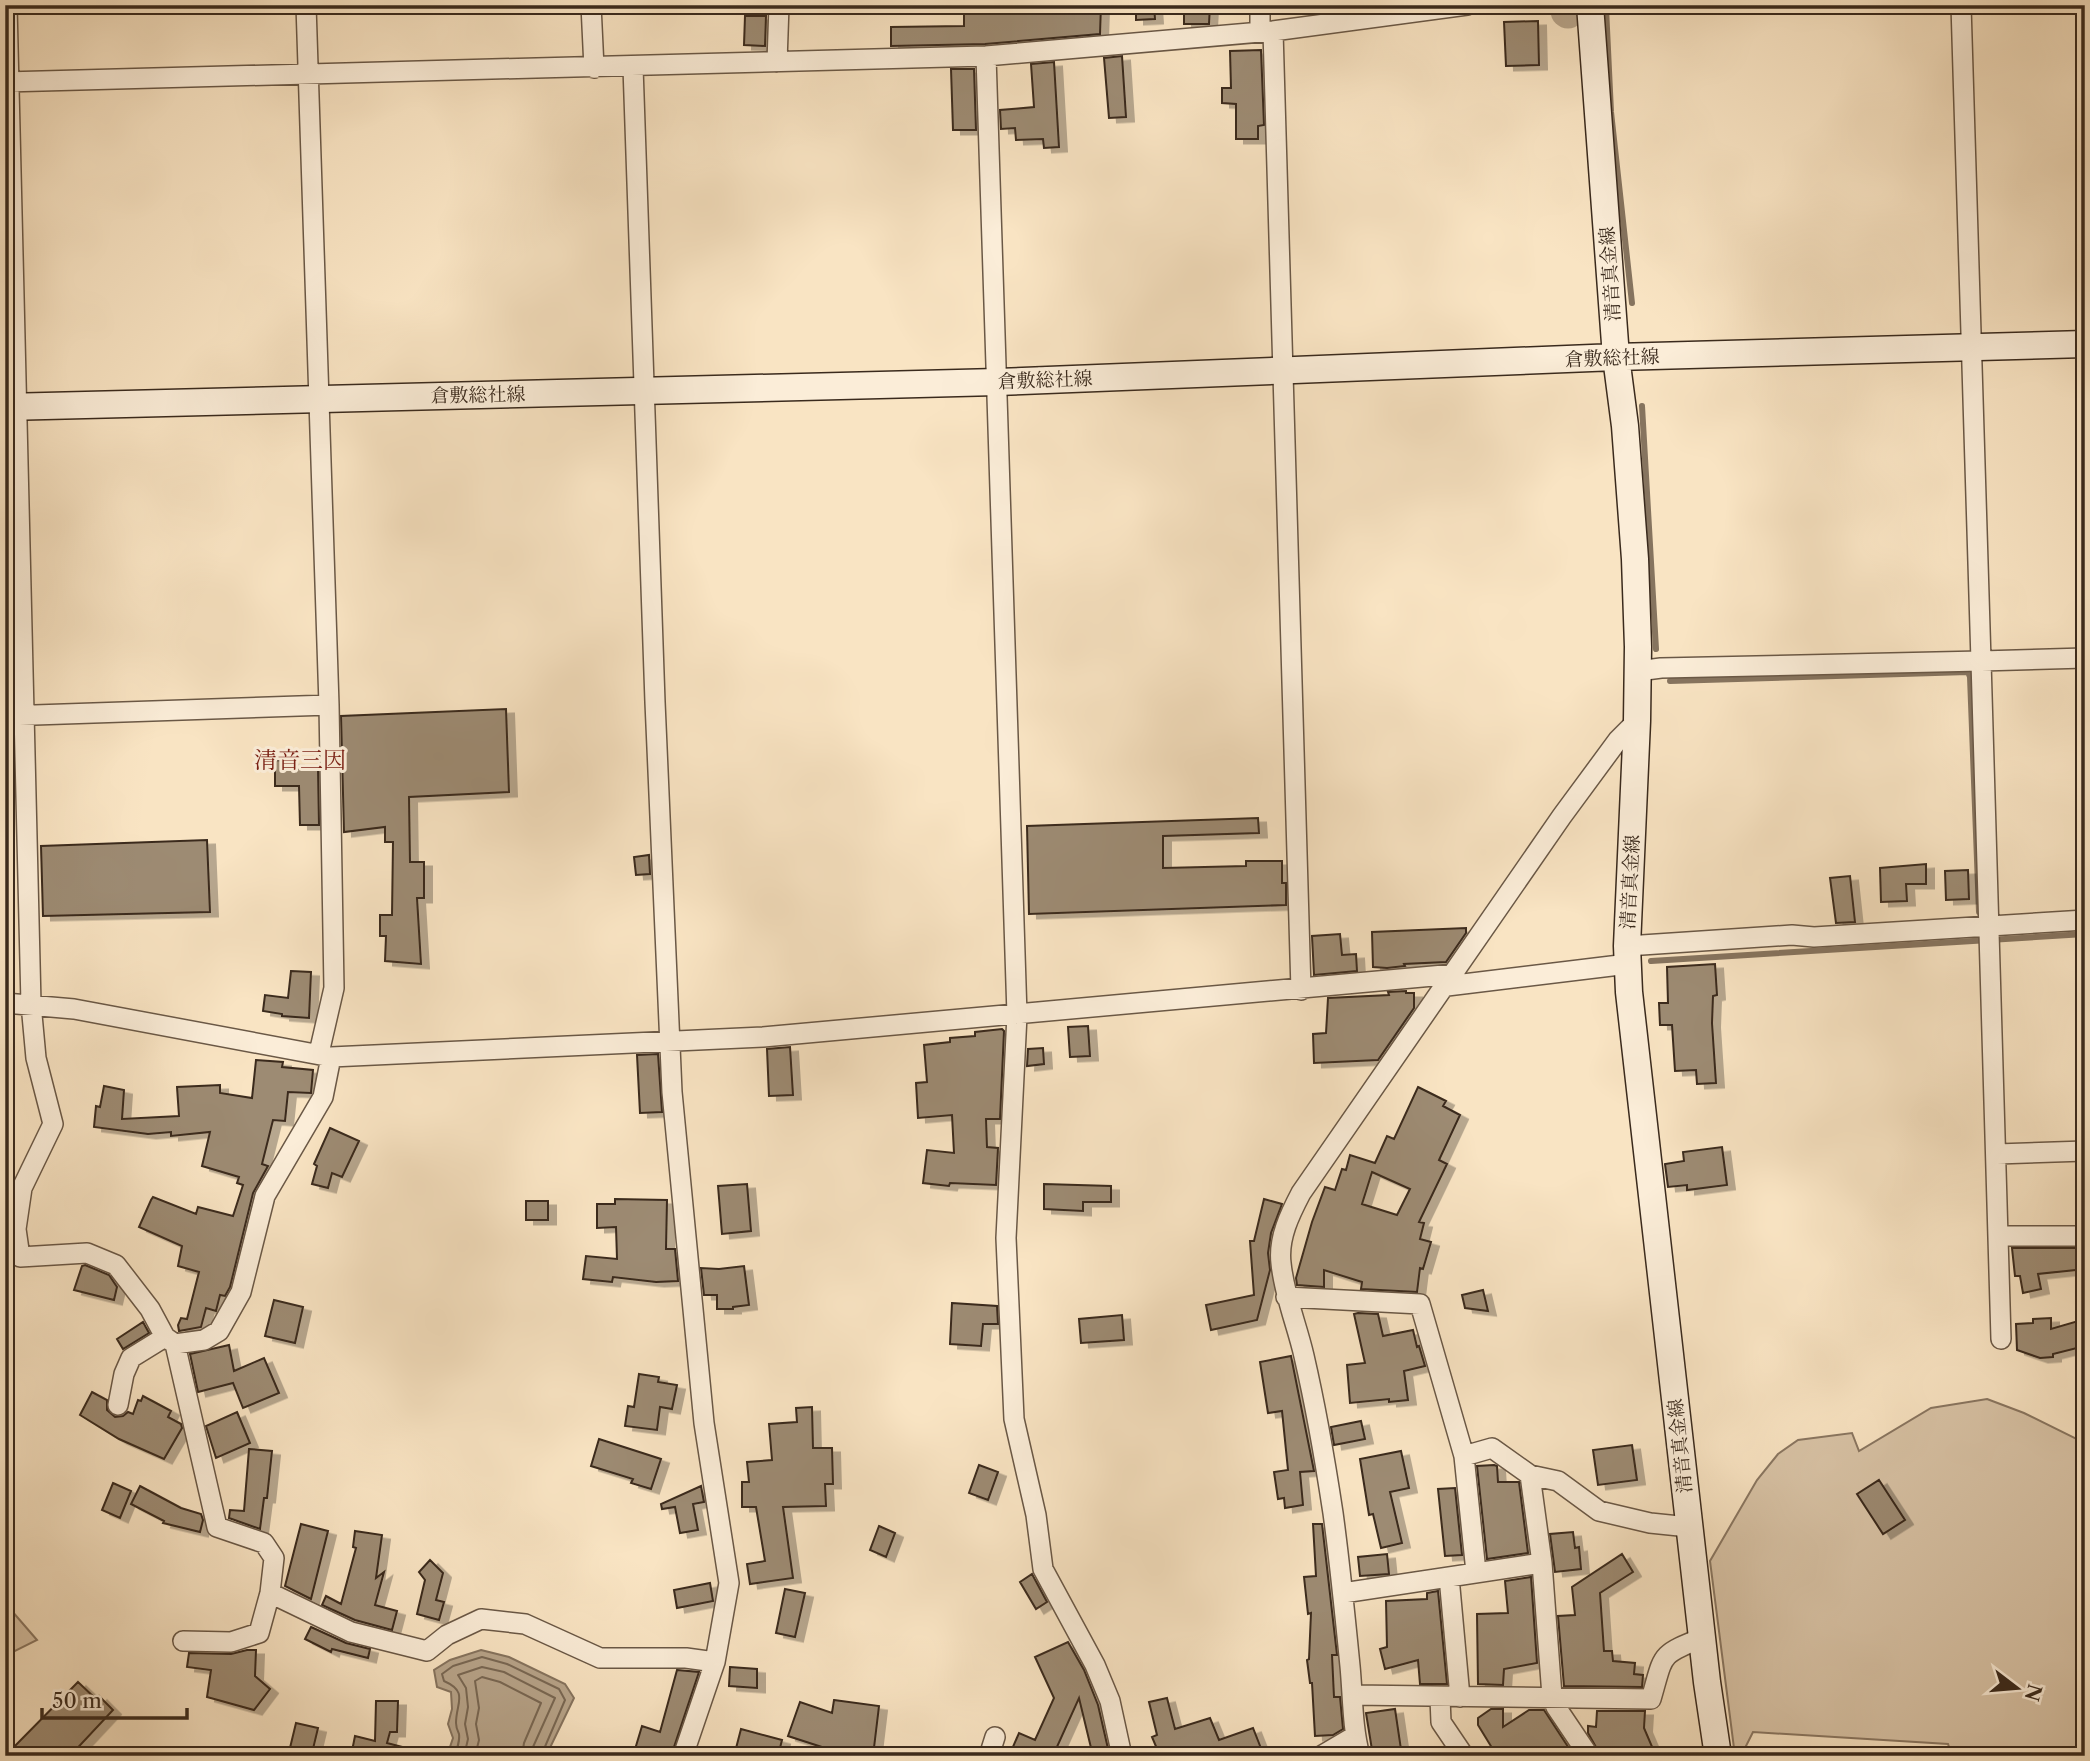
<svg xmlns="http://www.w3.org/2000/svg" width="2090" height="1761" font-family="'Libre Caslon Text','Noto Serif JP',serif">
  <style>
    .green { fill: #d9c4a7; stroke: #8a7762; stroke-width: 2 }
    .water { fill: #b8a58b; stroke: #86745f; stroke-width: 2 }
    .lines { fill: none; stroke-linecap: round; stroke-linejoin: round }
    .shore { stroke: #796854; stroke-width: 2 }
    .stream { stroke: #86745f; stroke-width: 6 }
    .river { stroke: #b8a58b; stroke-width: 35 }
    .building { fill: #9d8b73; stroke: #3a2a1d; stroke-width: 2; fill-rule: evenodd; filter: url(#shadow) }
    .street-casing { stroke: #6a5846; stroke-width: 22 }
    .secondary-casing { stroke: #3a2a1d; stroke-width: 29 }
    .street { stroke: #fbedd8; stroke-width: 19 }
    .secondary { stroke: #fbedd8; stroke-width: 26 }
    .labels { text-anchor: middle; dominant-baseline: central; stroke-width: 6; stroke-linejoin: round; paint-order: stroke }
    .street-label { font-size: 19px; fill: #3a2a1d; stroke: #fbedd8 }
    .quarter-label { font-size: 23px; fill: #7a1f14; stroke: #fbedd8 }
  </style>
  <defs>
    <filter id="shadow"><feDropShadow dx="8" dy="4.5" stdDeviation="0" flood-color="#0004"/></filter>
  </defs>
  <rect width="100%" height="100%" fill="#f9e4c3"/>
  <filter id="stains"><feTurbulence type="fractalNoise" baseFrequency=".00286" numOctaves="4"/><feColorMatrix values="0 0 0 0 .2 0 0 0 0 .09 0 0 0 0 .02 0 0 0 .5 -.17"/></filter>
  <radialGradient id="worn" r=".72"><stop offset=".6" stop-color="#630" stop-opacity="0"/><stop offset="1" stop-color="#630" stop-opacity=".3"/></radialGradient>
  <path class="green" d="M1987,1399l37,14 61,30v313h-133l-4,-12 -195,-12 -12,24h-6l-25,-195 47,-81 21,-26 20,-14 54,-7 7,18 72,-43z
    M5,1603l32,37 -32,16z"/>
  <path class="water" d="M481,1650l28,7 56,27 9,14 -28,58h-99l6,-18 -5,-14 4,-15 -1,-17 -14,-5 -3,-17 16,-10z"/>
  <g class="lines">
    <path class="shore" d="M454,1756c3,-7 6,-14 5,-22 -1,-2 -3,-8 -3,-11 0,-20 13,-31 -12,-42l-2,-7 11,-8 29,-9 25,7 52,25 6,11 -24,56
      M464,1756l4,-17 -3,-15 3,-17 -2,-19 -8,-13 24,-8 22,5 51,26 -22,49 -1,9
      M475,1756l4,-16 -3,-16 3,-16 -4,-27 7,-4 18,5 41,21 -17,40 -2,13"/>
    <path class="stream" d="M1602,9l4,-1 5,104 21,191
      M1568,11h4
      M1642,406l14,243
      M1670,681l298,-9 2,5 9,235
      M1651,961l434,-27"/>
    <path class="river" d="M1568,5v6"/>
  </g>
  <path class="building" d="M964,5h137l-1,29 -115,10 -94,2v-19l73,-1z
    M1136,5h18l1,14 -19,1z
    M1184,5h26l-1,19h-25z
    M745,16h21l-1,30 -21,-1z
    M1538,21l1,44 -33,1 -2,-44z
    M1261,50l3,75 -6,1v13h-22v-35l-14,-1v-15h9l-1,-37z
    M1122,56l4,61 -17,1 -5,-60z
    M1054,62l5,85 -15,1 -1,-9 -27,1 -1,-12 -14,1 -1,-19 34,-3 -3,-43z
    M951,69h23l2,61h-23z
    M506,709l3,83 -100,5 1,65h14v36h-7l4,66 -36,-3 1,-25h-6v-21h12l1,-73h-8v-15l-41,5 -3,-116z
    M275,760l21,1v8l22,-1 1,57h-19l-1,-39h-24z
    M1258,818l1,15 -96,3v32l83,-2v-5h36v22h4v22l-257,9 -2,-88z
    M207,840l3,72 -167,4 -2,-70z
    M649,855l1,19 -14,1 -2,-18z
    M1926,864v20h-20l1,17 -26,1 -1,-34z
    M1968,870l1,29 -23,1 -1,-29z
    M1850,876l5,46 -19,1 -6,-45z
    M1466,928v5l-20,29 -42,2 1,2 -18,2 -14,-1 -1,-35z
    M1340,934l2,21 14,-1 1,17 -43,4 -2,-39z
    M1715,964l2,31 -4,1 -1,27 4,60 -19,1 -1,-14 -21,1 -3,-46h-12l-1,-22h9l-1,-36z
    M291,971l20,1 -2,46 -27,-2v-2l-19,-3 2,-16 23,3z
    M1406,991v2h8v15l-36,52 -64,3 -1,-29 13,-1 2,-35 61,-3 -1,-3z
    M1088,1026l2,30 -20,1 -2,-30z
    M1002,1029l2,2 -4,88h-14l1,28 11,1 -2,37 -46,-2 -1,3 -26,-3 4,-33 27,3 -2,-38 -34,3 -2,-35 11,-1 -3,-37 26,-3v-4l25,-2v-4z
    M790,1047l3,48 -24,1 -2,-47z
    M1043,1048l1,16 -17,2 1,-17z
    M658,1054l4,58 -22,1 -3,-58z
    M256,1060l27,2 -1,5 31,3 -2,23 -23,-1 -3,29 -12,-1 -11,44 6,2 -15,27 -23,94 -5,9 -5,-1 -4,16 -10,-3 -5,19 -22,4 -1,-6 3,-7 6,1 12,-47 -21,-6 4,-20 -43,-19 12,-27 2,-3 43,17 2,-7 35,9 10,-31 -6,-2 2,-6 -37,-11 8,-34 -39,4v-4l-23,2 -54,-7 2,-21 4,1 4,-21 20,4 -2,29 57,-3 -2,-29 43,-2v8l32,5z
    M1418,1087l28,14 -3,5 17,9 -21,45 8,4 -28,58 5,1 -4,16 11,3 -8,27 -3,-1 -3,24 -56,-3 1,-7 -38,-12v17l-27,-2 -1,-7 16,-56 13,-35 10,3 7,-21 4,1 4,-15 25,8 12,-27 7,3zM1372,1172l38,17 -13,26 -35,-11z
    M330,1128l29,13 -17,36 -10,-4 -4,15 -16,-4 5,-18 -3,-2z
    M1722,1147l5,38 -40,5v-5l-19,2 -3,-23 19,-3 -1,-9z
    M747,1184l4,47 -29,3 -4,-48z
    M1044,1184l67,2v16h-28v9l-39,-2z
    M615,1199l52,1 -1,49h9l3,32 -22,1 -43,-5 -1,5 -29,-3 3,-23 31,3 -1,-32 -19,1v-24h18z
    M1264,1199l18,5 -11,29 -3,20 2,17 -13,50 -46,10 -5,-25 48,-10 -4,-54h4z
    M526,1201h22v19h-22z
    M2012,1248h73v21l-47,5 3,15 -18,4 -3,-17h-5z
    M85,1265l24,10 8,12 -3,13 -40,-10 8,-24z
    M744,1266l5,39 -16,2v2h-16v-14h-13l-3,-27 18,1z
    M1483,1290l5,21 -23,-3 -3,-13z
    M274,1300l29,7 -8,36 -30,-7z
    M952,1303l45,3 1,18h-15l-2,22 -31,-2z
    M1358,1313l20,1 5,22 30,-6 4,17 2,-1 6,20 -21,5 4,29 -19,2v-3l-39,4 -3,-38 18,-2 -11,-49z
    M1122,1315l2,25 -43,3 -2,-24z
    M2051,1318v11l34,-10v27l-32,8v3l-13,1 -23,-8 -1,-26 17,-1v-4z
    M143,1322l6,11 -26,16 -6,-10z
    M229,1345l5,26 30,-13 15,35 -36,15 -10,-25 -35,9 -8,-38z
    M1291,1356l23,115 -14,1 3,33 -18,3 -1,-10 -6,1 -4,-27 14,-2 -6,-59 -14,2 -8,-51z
    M639,1374l20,3 -1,5 19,3 -5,24 -12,-2 -3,23 -32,-4 3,-20 6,1z
    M92,1392l15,8v10l8,7 8,-1 5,-4 5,2 5,-14 3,1 2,-5 28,15 -3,6 13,7 1,4 -18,31 -45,-20 -39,-24z
    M812,1407l1,41h19l1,36h-8l1,22 -43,1 10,71 -43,6 -3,-20 18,-3 -9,-54h-14v-25h7l-2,-20 25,-2 -3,-36 28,-2 -1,-14z
    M237,1412l13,31 -34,15 -10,-32z
    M1361,1421l4,18 -31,6 -3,-18z
    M599,1439l62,20 -10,30 -20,-6 2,-4 -42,-13z
    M1632,1445l5,35 -39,5 -5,-35z
    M249,1449l23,2 -5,47h-3l-4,31 -31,-11 1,-8 14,1z
    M1401,1451l8,37 -19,4 12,51 -21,5 -8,-34 -4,1 -9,-56z
    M979,1465l19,7 -10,28 -19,-7z
    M1494,1465l3,1 1,16h21l9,71 -41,6 -10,-93z
    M1879,1480l26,40 -22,14 -26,-40z
    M113,1483l18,8 -11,27 -18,-8z
    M140,1486l41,22 20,6 2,6 -3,12 -37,-9 1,-2 -33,-17z
    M701,1486l3,16 -11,2 5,26 -18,3 -5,-26 -13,2 -1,-5z
    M1455,1488l7,67 -17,1 -7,-67z
    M301,1524l27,7 -17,68 -26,-13z
    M1313,1524h9l15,131h-5l2,42h6l3,32 -10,6 -18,1 -3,-53h-2l-3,-23 2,-1 2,-46 -3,1 -4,-37 12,-1z
    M879,1526l16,7 -9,24 -16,-7z
    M355,1531l27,4 -6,43 8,-6 -9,33 22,6 -5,19 -37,-10 -33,-15 4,-9 15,8 15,-56 -3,-1z
    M1573,1532l2,16 4,-1 2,22 -26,3 -5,-38z
    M1387,1554l2,20 -29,2 -2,-19z
    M1622,1554l11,18 -33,21 4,58h8l1,10 22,2 -1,11 9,1 -1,12 -78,-1 -6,-70 17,-1 -3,-28z
    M430,1560l13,13 -7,27 8,2 -5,18 -22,-6 8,-34 -6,-8z
    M1032,1574l15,28 -11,7 -16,-27z
    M1531,1577l6,86 -33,6 -1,16 -25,-1 -1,-70 31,-1 -3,-32z
    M710,1583l3,18 -36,7 -3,-18z
    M785,1589l20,4 -10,44 -19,-4z
    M1438,1591l9,93h-27l-2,-24 -33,9 -5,-20 7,-2 -1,-46 41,-2v-6z
    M311,1627l35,16 24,6 -2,9 -36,-9 -1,3 -26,-13z
    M1068,1642l16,28 14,35 11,48 -16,3 -14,-58 -23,51 15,7h-62l10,-23 16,7 19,-42 -19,-41z
    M247,1650h9l-1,26 15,13 -16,21 -47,-13 4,-27 -24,-3 2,-14 42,1z
    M730,1667l27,2v19l-28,-2z
    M677,1670l22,2 -28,84h-38l9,-30 18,6z
    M78,1682l18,17 3,-3 14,14 -43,46h-65z
    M1167,1698l8,31 35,-11 9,22 34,-12 11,28h-104l-8,-19 5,-2 -8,-33z
    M834,1700l45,6 -6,50h-46l1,-7 -40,-13 12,-34 32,11z
    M376,1701h22l-1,31h-7l-3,11 27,7 -1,6h-62l4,-20 20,5z
    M1395,1709l7,47h-29l-7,-43z
    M1491,1709h12v18l26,-17h15l30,46h-77l-19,-31v-7z
    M1597,1711h48l-1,17 12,28h-55l-13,-23v-7l8,1z
    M296,1723l22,5 -5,21 -7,-1 -2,8 -15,-4z
    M741,1729l41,11 -4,16h-44z"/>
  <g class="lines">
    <defs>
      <path id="street" d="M7,5l24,999 5,54 17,66 -31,64 -6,41 4,28 67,-4 29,12 34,44 15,28 10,7 29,-4 15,-9 22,-39 24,-96 58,-99 8,-40
        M306,5l23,700 5,283 -15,65
        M591,5l3,63
        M1260,5v26
        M1961,5l20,656 104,-3
        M1273,31l28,959
        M986,56l31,959 -11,223 8,181 22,96 7,54 52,96 15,36 12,55
        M777,62l2,-57
        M633,67l22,635 17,390 32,331 25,160 -14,79 -32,94
        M5,82l981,-26 287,-25 194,-26
        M1638,671l23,-3 320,-7 20,678
        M5,716l324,-11
        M1627,946l165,-11 22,2 271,-17
        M1447,986l181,-22
        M5,1003l69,6 257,48 432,-20 692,-63
        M1997,1154l88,-3
        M2000,1236h85
        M1286,1297l134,7 44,152 12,116
        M175,1344l42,183 47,16 10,15 -4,35 81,39 76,19 20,-16 34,-16 44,5 75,34h86l29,4
        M118,1405l6,-31 7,-16 34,-21
        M1464,1456l28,-8 38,27 12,88 10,133 4,11 33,49
        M1530,1475l28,6 41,30 51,12 39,4
        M1449,1577l11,120
        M1343,1593l199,-30
        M183,1641l48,1 28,-9 11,-40
        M1353,1695l298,4c13,-44 7,-44 51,-61
        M1440,1698l1,24 23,34
        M989,1756l6,-19
        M1321,1756l34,-20
        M1360,1756c-8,-30 -7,-59 -10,-90 -5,-51 -10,-102 -17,-153 -8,-53 -17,-105 -29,-157 -7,-31 -20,-61 -23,-93 -3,-25 9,-49 20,-70l261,-377 56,-76 19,-19"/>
      <path id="secondary" d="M1590,5l26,352 9,69 10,133 3,88 -1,74 -10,225 2,46 78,690 11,74
        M5,407l992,-25 619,-25 469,-13"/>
    </defs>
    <use href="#street" class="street-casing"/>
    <use href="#secondary" class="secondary-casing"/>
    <use href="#street" class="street"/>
    <use href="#secondary" class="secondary"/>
  </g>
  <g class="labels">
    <g class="street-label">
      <text transform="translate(1610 274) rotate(-94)">清音真金線</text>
      <text transform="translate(1612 358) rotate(-2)">倉敷総社線</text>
      <text transform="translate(1045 380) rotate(-2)">倉敷総社線</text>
      <text transform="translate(478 395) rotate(-1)">倉敷総社線</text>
      <text transform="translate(1630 882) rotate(-87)">清音真金線</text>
      <text transform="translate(1680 1446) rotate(-96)">清音真金線</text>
    </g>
    <g class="quarter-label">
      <text x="300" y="760">清音三因</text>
    </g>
  </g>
  <rect width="2090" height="1761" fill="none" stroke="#f9e4c3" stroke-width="28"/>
  <rect x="7" y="7" width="2076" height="1747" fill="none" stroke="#3a2a1d" stroke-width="3.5"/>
  <rect x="14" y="14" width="2062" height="1733" fill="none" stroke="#3a2a1d" stroke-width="2"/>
  <g transform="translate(2017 1688) rotate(106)" stroke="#fbedd8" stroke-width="5" paint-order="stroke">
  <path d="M0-5L12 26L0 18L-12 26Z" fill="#3a2a1d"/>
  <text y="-10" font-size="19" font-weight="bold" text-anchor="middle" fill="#3a2a1d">N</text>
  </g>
  <path d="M42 1708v10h145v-10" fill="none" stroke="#3a2a1d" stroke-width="3.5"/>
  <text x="52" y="1708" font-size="21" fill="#3a2a1d" stroke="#fbedd8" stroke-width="5" paint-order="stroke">50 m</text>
  <rect width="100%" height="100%" filter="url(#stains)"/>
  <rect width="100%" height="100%" fill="url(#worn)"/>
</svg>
